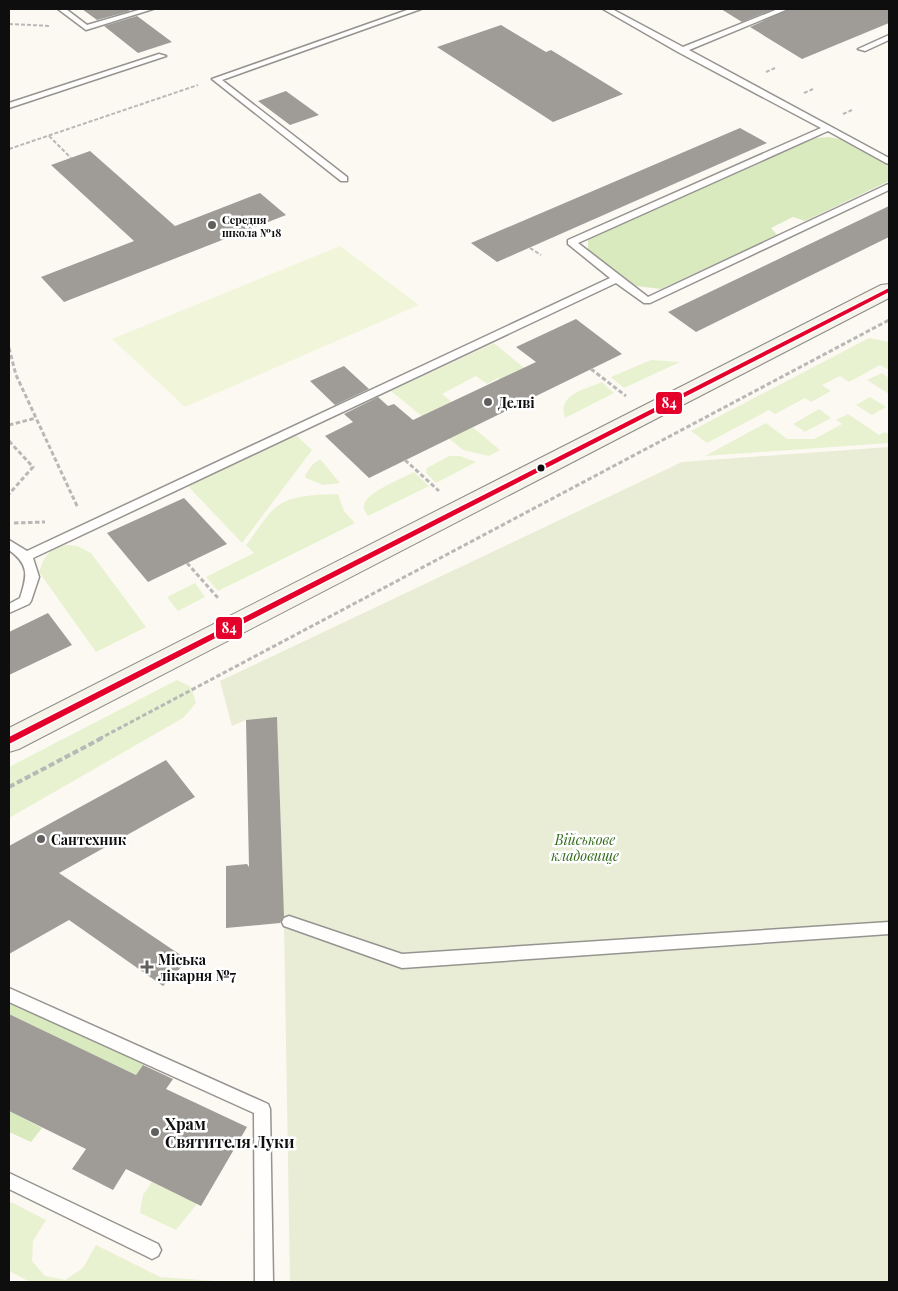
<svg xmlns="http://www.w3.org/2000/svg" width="898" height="1291" font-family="'Playfair Display',serif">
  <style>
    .green { fill: #e8f2d1 }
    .forest { fill: #d9eabe }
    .cemetery { fill: #e9edd5 }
    .pitch { fill: #f1f6db }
    .building { fill: #9f9c98 }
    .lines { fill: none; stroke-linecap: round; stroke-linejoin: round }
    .lane-casing { stroke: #959491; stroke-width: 3 }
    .secondary-casing { stroke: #8c8a87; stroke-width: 2 }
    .path-far2 { stroke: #b8b8b6; stroke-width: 2; stroke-dasharray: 4 2; stroke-linecap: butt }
    .path-far1 { stroke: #b8b8b6; stroke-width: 3; stroke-dasharray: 4.5 2.5; stroke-linecap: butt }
    .path { stroke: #b8b8b6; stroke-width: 4; stroke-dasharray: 6 3; stroke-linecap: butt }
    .lane { fill: #fffefd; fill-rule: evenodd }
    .secondary { fill: #f5f3ea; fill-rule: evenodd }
    .bus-1-casing { stroke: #fff; stroke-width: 3 }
    .bus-1 { fill: #e4002b; fill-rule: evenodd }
    .poi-dot { fill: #61605e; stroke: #fff; stroke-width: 2 }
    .bus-dot { fill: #0e0e0e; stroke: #fff; stroke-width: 2 }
    .labels { text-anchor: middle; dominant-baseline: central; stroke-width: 5; stroke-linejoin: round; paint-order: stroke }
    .far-poi-label { font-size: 11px; font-weight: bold; fill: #0e0e0e; stroke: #fff; text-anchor: start }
    .poi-label { font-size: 14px; font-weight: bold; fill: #0e0e0e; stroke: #fff; text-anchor: start }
    .park-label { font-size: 14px; font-style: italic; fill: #326a1a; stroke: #fff }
    .near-poi-label { font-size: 16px; font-weight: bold; fill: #0e0e0e; stroke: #fff; text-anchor: start }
    .line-badge { stroke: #fff; stroke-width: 2 }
    .badge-label { font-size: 14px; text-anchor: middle; font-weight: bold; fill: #fff }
  </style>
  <rect width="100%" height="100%" fill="#fcf9f2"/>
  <path class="green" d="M869,338l20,4v28l-9,-5 -31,17 -9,-6 -18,9 9,6 -20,11 -6,-4 -30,16 -6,-4 -62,33 -16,-12z
    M494,343l47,39 -30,6 -13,-10 -11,6 -11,-8 -34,18 10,8 -6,3 54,45 -11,6 -26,-6 -72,-59z
    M651,360l29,2 -56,26 -13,-11z
    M882,373l7,5v16l-22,-14z
    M602,382l12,11 -49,25c-8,-24 19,-28 37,-36z
    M870,397l16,10 -14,8 -16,-10z
    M819,409l12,9 -26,14 -12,-8z
    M848,414l31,21 6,-3 4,2v9l-184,13 61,-33 21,16h27l28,-15 -6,-4z
    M296,435l16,15 -70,93 -55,-58z
    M449,456h11l16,6 -40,21 -10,-10 1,-5z
    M320,459l20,24 -17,2 -17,-7 -1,-3 7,-10z
    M414,472l15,14 -61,30c-2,-3 -5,-7 -4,-11 1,-12 39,-27 50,-33z
    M338,494l6,17 11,12 -137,68 -12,-14 48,-24 -8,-8c9,-11 18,-27 29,-37 16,-14 43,-13 63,-14z
    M66,545l11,1 14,7 55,74 -50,25 -57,-80c7,-18 8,-22 27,-27z
    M195,583l10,14 -27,14 -11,-14z
    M177,680l14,7 5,16 -13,15 -174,100v-51z
    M152,1182l45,22 -21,26 -36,-17 3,-18z
    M11,1202l35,18 -13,21 -1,20 13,15 20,4 18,-12 13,-23 64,32 69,5h-199l-21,-11v-66z"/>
  <path class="forest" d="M829,137l11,2 45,24 4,4v14l-84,40 -12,-4 -22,11 6,7 -116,54 -25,-3 -48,-36v-10l9,-7 218,-95z
    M9,1001l135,63 -8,11 -127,-61z
    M9,1111l33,17 -11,14 -22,-10z"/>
  <path class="cemetery" d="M889,447v835h-599l-6,-359 -7,-205 -31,2 -14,6 -12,-45 462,-219z"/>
  <path class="pitch" d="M340,246l79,59 -234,102 -73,-68z"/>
  <path class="building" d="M82,9h45l3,2 -33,9z
    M721,9h53l-32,13z
    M790,9h99v14l-87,36 -52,-32z
    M137,16l35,26 -34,11 -34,-27z
    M501,25l45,27 5,-2 72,44 -70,28 -116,-75z
    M286,91l4,3 29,21 -29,10 -32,-24z
    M740,128l27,15 -270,119 -26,-19z
    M90,151l85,75 85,-33 26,22 -222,87 -23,-25 93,-36 -83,-76z
    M889,206v31l-193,95 -28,-20z
    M576,319l46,35 -253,124 -44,-42 28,-14 -9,-8 34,-17 10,9 6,-2 19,16 123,-58 -20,-15z
    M344,366l25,23 -34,16 -25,-24z
    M184,498l43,46 -79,38 -41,-49z
    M48,613l24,32 -63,30v-43z
    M277,717l7,199 -4,7 -54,5v-62l21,-2 2,3 -3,-147z
    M166,760l29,37 -136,76 129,87 -25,26 -94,-66 -60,34v-108z
    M9,1014l127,61 7,-10 30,14 -7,10 81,38 -46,79 -75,-37 -13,21 -41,-21 14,-20 -77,-38z"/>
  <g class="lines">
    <defs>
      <path id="lane" d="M58,9h8l21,16 55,-16h11l-67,21z
        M410,9h11l-199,71 125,97v4h-6l-129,-102z
        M603,9h9l71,38 95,-38h10l-99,41 200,108v6l-3,-1 -58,-32 -250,112 70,54 238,-112 3,-1v6l-239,113h-6l-28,-20 -583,275 6,19 -8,24 -2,3 -20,9v-9l11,-6c7,-22 10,-33 -11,-48v-10l18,11 583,-273 -42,-34v-4l253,-112 -143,-76z
        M889,35v5l-24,11 -7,-2z
        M159,54l7,2 -157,52v-5z
        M289,916l113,38 487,-32v12l-487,34 -118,-42 -2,-4 2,-4z
        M9,988l259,116 2,5 3,173h-18l-1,-169 -245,-111z
        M9,1173l149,71 3,6 -3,6 -6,3 -6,-3 -137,-67z"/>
      <path id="secondary" d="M889,284v14l-870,451 -10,3v-24l872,-443z"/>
    </defs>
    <use href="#lane" class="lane-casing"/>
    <use href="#secondary" class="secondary-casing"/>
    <path class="path-far2" d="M9,24l42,2
      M766,72l9,-4
      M804,93l9,-4
      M843,114l9,-4
      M49,136l22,22
      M9,149l189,-64
      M530,248l11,7"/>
    <path class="path-far1" d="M9,348l7,27 62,133
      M591,369l35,27
      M9,425l27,-7
      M9,441l24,26 -24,27
      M405,460l34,31
      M14,523l31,-1
      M187,563l31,35
      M99,739l790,-419"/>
    <path class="path" d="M9,787l93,-49"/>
    <use href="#lane" class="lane"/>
    <use href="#secondary" class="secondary"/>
    <defs>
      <path id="bus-1" d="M889,288v4l-880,452v-7z"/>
    </defs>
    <use href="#bus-1" class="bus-1-casing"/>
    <use href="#bus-1" class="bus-1"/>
  </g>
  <g class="poi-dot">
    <circle cx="212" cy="225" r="5"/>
    <circle cx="488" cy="402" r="5"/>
    <circle cx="41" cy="839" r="5"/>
    <path d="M144.5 959.5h5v5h5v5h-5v5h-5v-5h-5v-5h5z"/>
    <circle cx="155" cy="1132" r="5"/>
  </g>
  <circle class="bus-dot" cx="541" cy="468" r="4.5"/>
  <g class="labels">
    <g class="far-poi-label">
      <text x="222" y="219">Середня<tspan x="222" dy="13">школа №18</tspan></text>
    </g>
    <g class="poi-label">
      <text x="498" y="402">Делві</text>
      <text x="51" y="839">Сантехник</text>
      <text x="158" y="959">Міська<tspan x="158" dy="16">лікарня №7</tspan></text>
    </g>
    <g class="park-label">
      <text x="585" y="839">Військове<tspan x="585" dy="16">кладовище</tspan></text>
    </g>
    <g class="near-poi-label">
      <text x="165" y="1123">Храм<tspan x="165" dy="18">Святителя Луки</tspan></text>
    </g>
  </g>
  <g class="line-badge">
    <rect x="655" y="391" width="28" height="24" rx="5" fill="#e4002b"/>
    <rect x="215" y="616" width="28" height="24" rx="5" fill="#e4002b"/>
  </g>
  <g class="badge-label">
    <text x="669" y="408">84</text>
    <text x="229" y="633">84</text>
  </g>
  <rect width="898" height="1291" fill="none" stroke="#0e0e0e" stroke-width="20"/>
</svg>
